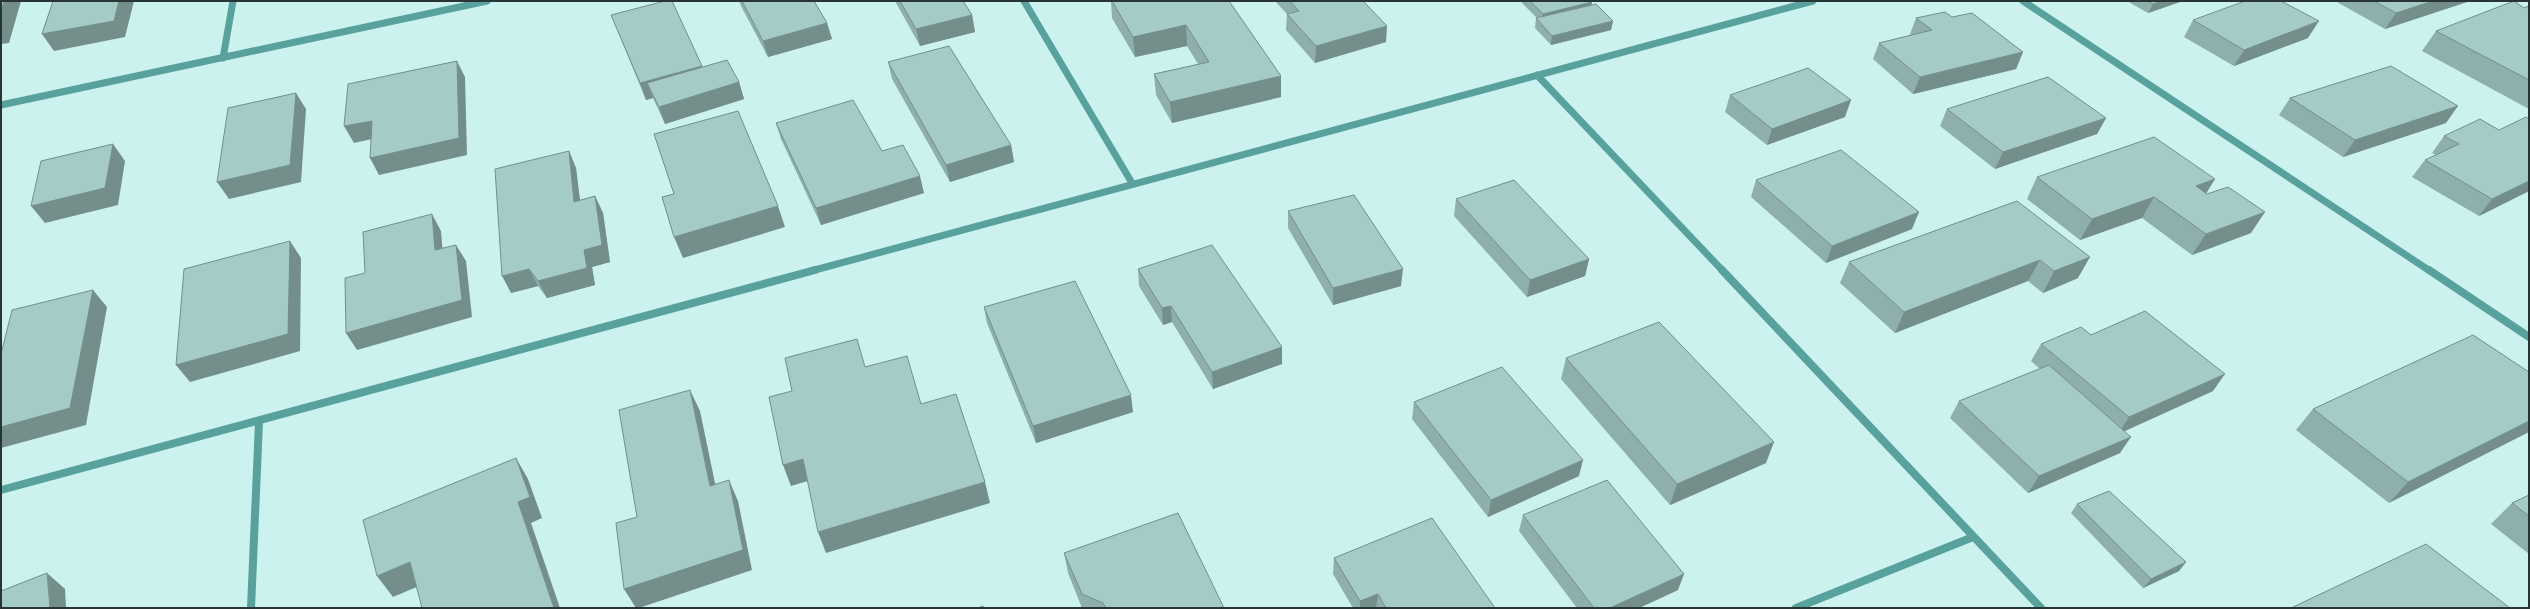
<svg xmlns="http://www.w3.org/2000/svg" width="2530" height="609" font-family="Raleway,sans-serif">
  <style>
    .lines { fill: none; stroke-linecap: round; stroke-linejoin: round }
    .minor-far1 { stroke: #58a19c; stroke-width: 7 }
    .minor { stroke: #58a19c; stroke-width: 8 }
    .wall { fill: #8eafab }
    .shaded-wall { fill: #748e8b }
    .building { fill: #a5cbc7; stroke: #748e8b }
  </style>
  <rect width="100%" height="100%" fill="#cbf2ee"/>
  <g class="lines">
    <path class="minor-far1" d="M1024,1l108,182
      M2023,1l407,270
      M223,58l10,-57
      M1537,75l186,196
      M1,105l486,-104
      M811,271l1002,-270"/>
    <path class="minor" d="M1722,270l319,338
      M2429,270l100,67
      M1,490l814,-220
      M251,608l8,-186
      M1796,608l177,-71"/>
  </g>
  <path class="wall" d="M739,1h3l85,22 5,16 -64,18 -27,-51z
    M895,1h68l9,14 3,17 -55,14z
    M1111,1h118l52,75v21l-109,26 -16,-28 -2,-21 44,-10 -11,-18 -52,11 -23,-39z
    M1275,1h88l23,41 -71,21 -29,-33 1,-16z
    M1522,1h69l1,1 -1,4 22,15 -2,9 -60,15 -16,-17 1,-10h1l-15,-15z
    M2127,1h54l-1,1 -32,11z
    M2335,1h135l-85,28z
    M2529,6v103l-107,-58 14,-20 88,-23z
    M611,15l91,52 37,15 5,17 -79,25 -12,-26 -7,2z
    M1952,17l71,35 -7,17 -103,25 -40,-35 6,-16 32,-8 -1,-1 6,-16z
    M2193,20l115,18 -74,28 -50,-29z
    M888,62l123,83 3,17 -64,20 -58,-103z
    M1730,95l115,22 -78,28 -42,-33z
    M2290,98l156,25 -103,34 -64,-42z
    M1947,109l159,9 -9,16 -102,35 -55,-43z
    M776,123l106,28 42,42 -103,32 -40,-86z
    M2499,130l30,61 -50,25 -67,-39 13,-17 11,-5 -4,-2 12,-17z
    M569,151l7,17 4,32 15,-4 8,17 7,49 -18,5 3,18 -48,13 -9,-12 -27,7z
    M2037,177l178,2 -9,14 45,40 -59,22 -50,-37 -62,22 -53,-41z
    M1756,180l156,49 -86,34 -75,-66z
    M1456,199l133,60 -4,17 -58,21 -73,-81z
    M2017,201l61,77 -35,15 -15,-12 -133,52 -55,-50 9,-21z
    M1288,211l113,75 -68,19 -45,-77z
    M1138,269l144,78v17l-69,25 -41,-67 -9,3 -24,-39z
    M984,307l149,105 -97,31 -49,-120z
    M2091,335l122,56 -88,40 -5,22 -92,40 -78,-75 9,-17 81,-32 -9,-8 10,-17z
    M1566,358l200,105 -96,42 -109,-126z
    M2529,372l-140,131 -93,-73 17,-21z
    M1414,402l165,74 -91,41 -76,-98z
    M2529,495v59l-38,-30 21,-21z
    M2077,504l109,58 -7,9 -36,17 -72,-75z
    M1523,515l155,75 -39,18h-62l-58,-77z
    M1064,553l160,55h-142l-14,-35z
    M1334,558l161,50h-142l-20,-34z"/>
  <path class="shaded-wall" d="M4,1h17l-12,42 -8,1v-32z
    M119,1h15l-9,36 -71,14 -12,-17z
    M2162,1h19l-1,1 -32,11 5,-9z
    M2433,1h37l-85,28 11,-16z
    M1592,2l-2,9 -49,12 2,-9z
    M972,15l3,17 -55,14 -4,-17z
    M1613,21l-2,9 -60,15 1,-9z
    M2319,21l-11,17 -74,28 10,-16z
    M827,23l5,16 -64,18 -5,-16z
    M1186,25l1,21 -52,11 -2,-20z
    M1387,26l-1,16 -71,21 1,-17z
    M2023,52l-7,17 -103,25 7,-17z
    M457,61l8,16 2,78 -88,20 -9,-17z
    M702,66l6,16 -61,1 6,15 -7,2 -6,-17z
    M1281,76v21l-109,26 -2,-21z
    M739,82l5,17 -79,25 -6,-17z
    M296,93l10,16 -5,73 -72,17 -12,-17z
    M1851,100l-6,17 -78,28 5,-16z
    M2458,106l-12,17 -103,34 12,-17z
    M2106,118l-9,16 -102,35 8,-17z
    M372,121l9,16 -27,6 -10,-17z
    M113,144l12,17 -7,44 -73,18 -14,-17z
    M1011,145l3,17 -64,20 -4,-17z
    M569,151l7,17 6,50 -8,-16z
    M920,176l4,17 -103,32 -5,-17z
    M2215,179l-13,21 -6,-14z
    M2529,181v10l-50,25 13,-17z
    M595,196l8,17 7,49 -18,5 3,18 -48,13 -9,-17 46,-31z
    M2154,197l-12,21 -62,22 12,-21z
    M778,206l7,21 -102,31 -9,-21z
    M1919,212l-7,17 -86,34 6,-17z
    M2265,212l-14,21 -59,22 14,-21z
    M432,214l9,17 3,36 -9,-17z
    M290,241l11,17 -1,93 -110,31 -14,-17z
    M456,245l10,16 6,56 -115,33 -11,-17z
    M2090,257l-12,21 -35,15 11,-22z
    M1589,259l-4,17 -58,21 3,-17z
    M2040,260l-12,21 -133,52 9,-21z
    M529,269l9,17 -27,7 -9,-17z
    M1403,269l-2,17 -68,19v-17z
    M93,290l14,17 -21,118 -85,23v-21z
    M1171,306l1,16 -9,3 -1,-17z
    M1282,347v17l-69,25 -1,-17z
    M2225,374l-12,17 -95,43 11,-17z
    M690,390l10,21 20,96 -10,-21z
    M1131,395l2,17 -97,31 -3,-17z
    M2529,421v11l-140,71 19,-21z
    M2131,437l-11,16 -92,40 11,-17z
    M1774,442l-8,21 -96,42 7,-21z
    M516,458l12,21 14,39 -11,5 29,85h-6l-36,-106z
    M803,459l8,21 -20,6 -8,-21z
    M1583,460l-4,16 -91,41 3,-17z
    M729,480l9,21 14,69 -113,38h-3l-12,-19z
    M985,482l5,21 -164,50 -8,-21z
    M410,562l16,21 -33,14 -16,-21z
    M2186,562l-7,9 -36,17 8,-9z
    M47,573l18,16 1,19h-16z
    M1684,574l-6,16 -39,18h-29z
    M1378,594l-2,14h-16v-7z"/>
  <path class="building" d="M1,1h3l-3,11z
    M53,1h66l-5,20 -72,13z
    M665,1h7l30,65 -62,17 -29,-68z
    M742,1h72l13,22 -64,18z
    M900,1h63l9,14 -56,14z
    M1112,1h117l52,75 -111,26 -16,-28 55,-12 -23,-37 -53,12z
    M1290,1h73l24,25 -71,20 -29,-32 12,-3z
    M1530,1h61l1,1 -49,12z
    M2148,1h14l-9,3z
    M2245,1h36l38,20 -75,29 -51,-30z
    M2374,1h59l-37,12z
    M2514,1l10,7 5,-2v74l-93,-49z
    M1596,4l17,17 -61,15 -16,-18z
    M1945,12l7,5 20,-4 51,39 -103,25 -41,-34 53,-13 -16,-12z
    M949,46l62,99 -65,20 -58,-103z
    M727,60l12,22 -80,25 -12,-24z
    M457,61l2,77 -89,20 2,-37 -28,5 4,-42z
    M2391,66l67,40 -103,34 -65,-42z
    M1808,68l43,32 -79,29 -42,-34z
    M2048,77l58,41 -103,34 -56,-43z
    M296,93l-6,72 -73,17 11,-74z
    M853,100l29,51 21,-6 17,31 -104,32 -40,-85z
    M738,111l40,95 -104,31 -12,-40 12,-3 -20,-60z
    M2526,117l3,2v62l-37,18 -67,-39 34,-16 -15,-8 36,-17 19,11z
    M2154,137l61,42 -19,7 11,8 21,-7 37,25 -59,22 -52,-37 -62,22 -55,-42z
    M113,144l-8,44 -74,18 10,-45z
    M1841,150l78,62 -87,34 -76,-66z
    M569,151l5,51 21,-6 7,49 -18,5 3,18 -49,13 -9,-12 -27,7 -7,-107z
    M1514,180l75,79 -59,21 -74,-81z
    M1354,195l49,74 -70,19 -45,-77z
    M2017,201l73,56 -36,14 -14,-11 -136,52 -55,-50z
    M432,214l3,36 21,-5 6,55 -116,33 -1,-55 20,-5 -2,-41z
    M290,241l-2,93 -112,31 8,-96z
    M1212,245l70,102 -70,25 -41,-66 -9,2 -24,-39z
    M1075,281l56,114 -98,31 -49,-119z
    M93,290l-23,118 -69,19v-73l11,-44z
    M2145,311l80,63 -96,43 -88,-73 40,-17 10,8z
    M1659,322l115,120 -97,42 -111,-126z
    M2473,335l56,37v49l-121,61 -95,-73z
    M857,339l8,28 42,-11 14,48 35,-10 29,88 -167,50 -15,-73 -20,6 -14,-68 23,-6 -7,-33z
    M2049,365l82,72 -92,39 -80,-75z
    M1502,367l81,93 -92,40 -77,-98z
    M690,390l20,96 19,-6 14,70 -119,39 -8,-66 21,-6 -18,-107z
    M516,458l14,39 -12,5 36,106h-132l-12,-46 -33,14 -14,-56z
    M1607,480l77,94 -74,34h-16l-71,-93z
    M2109,491l77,71 -35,17 -74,-75z
    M2529,495v21l-17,-13z
    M1178,513l46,95h-118l-3,-5 -21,-9 -18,-41z
    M1432,518l63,90h-109l-8,-14 -18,7 -26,-43z
    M2426,544l84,64h-219z
    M47,573l3,35h-49v-17z
    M983,606l1,2h-6z"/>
  <rect width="2530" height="609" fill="none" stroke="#273635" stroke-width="4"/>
</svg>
